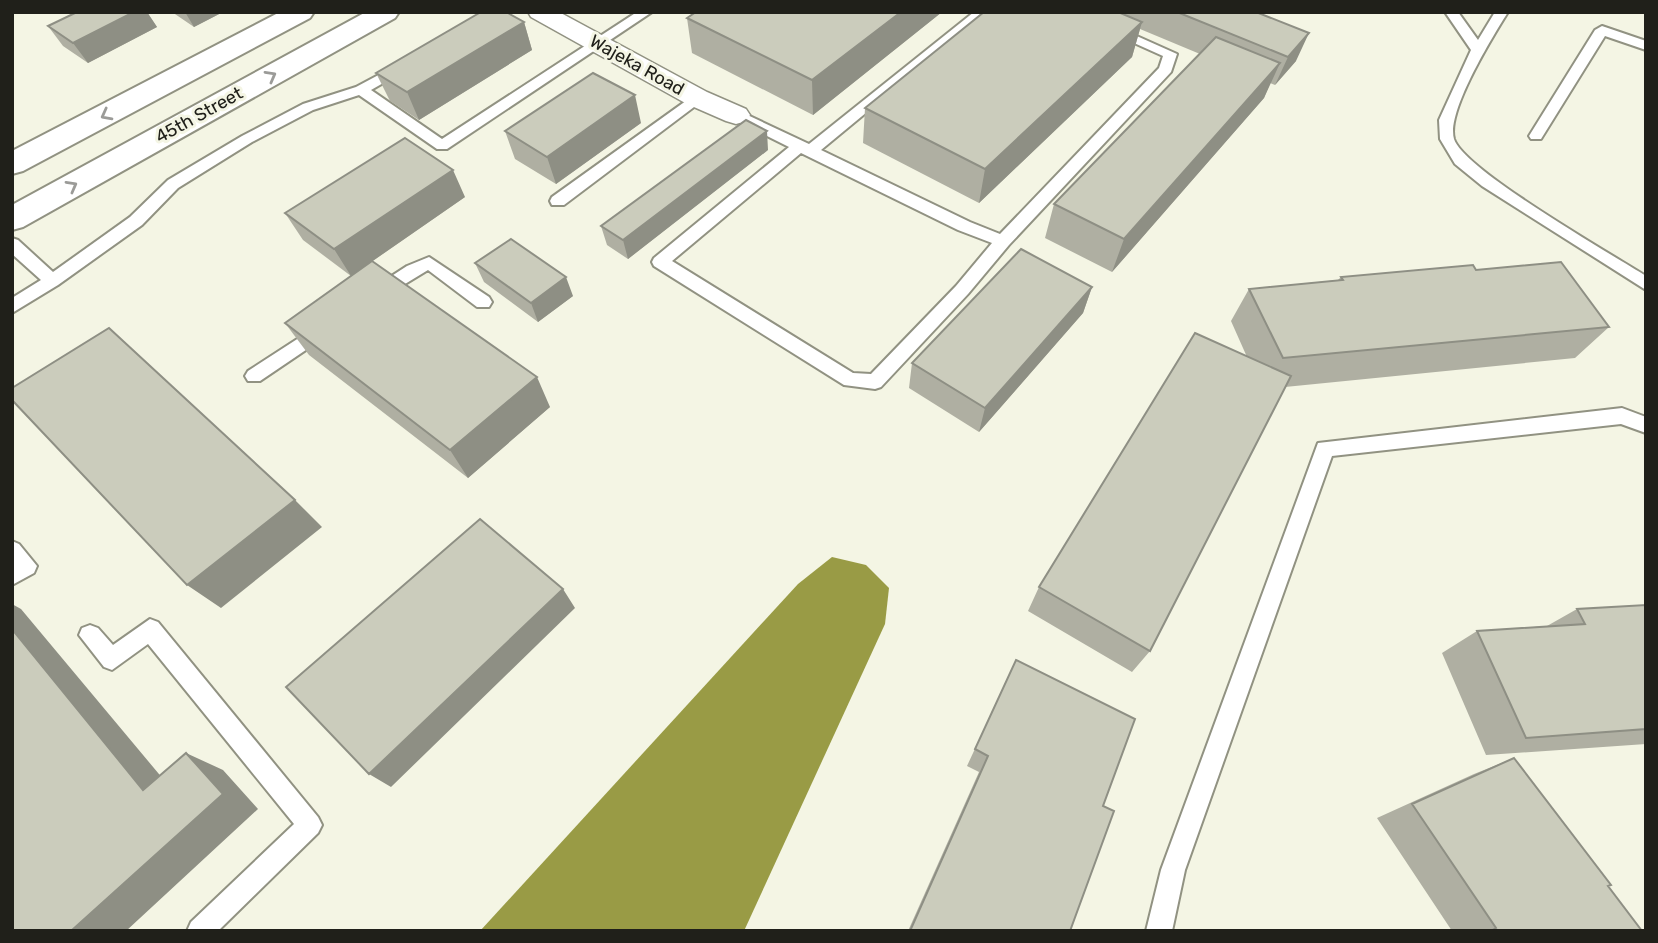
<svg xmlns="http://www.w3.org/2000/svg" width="1658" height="943" font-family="Rubik,sans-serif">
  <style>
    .water { fill: #999b45 }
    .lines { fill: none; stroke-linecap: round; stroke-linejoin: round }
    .service-casing { stroke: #919282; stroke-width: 4 }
    .minor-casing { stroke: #919282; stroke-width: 3 }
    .secondary-casing { stroke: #919282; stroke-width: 4 }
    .service { fill: #fff; fill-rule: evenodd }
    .minor { fill: #fff; fill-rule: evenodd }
    .secondary { fill: #fff; fill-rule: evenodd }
    .wall { fill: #afafa2 }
    .shaded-wall { fill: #8e8f84 }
    .building { fill: #cbccbc; stroke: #8e8f84; stroke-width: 2 }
    .oneway { stroke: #9b9b98 }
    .labels { text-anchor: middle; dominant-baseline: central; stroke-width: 6; stroke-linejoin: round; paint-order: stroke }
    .far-street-label { font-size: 18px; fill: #20201a; stroke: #f4f5e4 }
  </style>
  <rect width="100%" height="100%" fill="#f4f5e4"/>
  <path class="water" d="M832,557l34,8 23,23 -4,36 -141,307h-264l318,-347z"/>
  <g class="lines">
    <defs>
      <path id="service" d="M637,12h15l-205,137h-10l-78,-54 -46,15 -61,32 -74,46 -36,37 -84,60 -46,28v-15l29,-18 -29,-26v-16l6,2 35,32 77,-55 38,-37 74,-44 61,-32 53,-17 45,-24 5,1v6l-35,20 71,49z
        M974,12h14l-167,138 149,72 30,12 159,-166 4,-12 -98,-44h18l94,42 -6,18 -162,173 -41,49 -87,93 -6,2 -31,-4 -190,-119 -2,-4 2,-4 135,-111 -58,-29 -2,-3 2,-3h10l68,32zM801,153l157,77 34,13 -36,43 -85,88 -18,-1 -181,-112z
        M1445,12h13l20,28 17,-28h13c-15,24 -62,100 -54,127 10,31 157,115 192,137v14l-164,-104 -27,-22 -15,-25 -1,-19 32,-70z
        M1602,26l44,15v9l-41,-14 -64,103h-10l-2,-3 66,-106z
        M697,93l7,5 -2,3 -138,104h-12l-2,-4 2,-4z
        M429,257l60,40 3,5 -3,5h-12l-49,-37 -46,28h-12l-2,-4 2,-4 37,-24z
        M322,323l6,2 3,5 -3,5 -68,46h-12l-3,-5 3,-5z
        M1622,408l24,9v16l-25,-9 -289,32 -147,414 -13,61h-26l15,-61 157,-427z
        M12,541l7,3 18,22 -3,7 -22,12z
        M150,619l8,3 160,195 4,8 -4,8 -100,98h-31l4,-9 103,-98 -146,-180 -36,26 -8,-3 -25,-32 3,-7 8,-3 8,3 15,17z"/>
      <path id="minor" d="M528,12h31l148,80 39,17 4,6 -4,6 -10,3 -10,-3 -39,-17 -156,-87z"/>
      <path id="secondary" d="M280,12h34l-4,6 -287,153 -11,3v-23z
        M366,12h33l-4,6 -372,209 -11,3v-25z"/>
    </defs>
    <use href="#service" class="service-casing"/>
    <use href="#minor" class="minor-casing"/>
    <use href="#secondary" class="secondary-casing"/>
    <use href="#service" class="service"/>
    <use href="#minor" class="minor"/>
    <use href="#secondary" class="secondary"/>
  </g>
  <path class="wall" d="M77,12h70l10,15 -69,36 -25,-17 -15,-20z
    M172,12h51l-29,15z
    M696,12h246l-129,103 -121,-62 -5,-35z
    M984,12h272l40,49 -21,24 -5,-2 -6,15 -152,174 -67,-34 9,-34 146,-150 -60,-25 -8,28 -153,146 -116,-60 2,-35z
    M524,22l8,28 -113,70 -29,-19 -14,-28z
    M641,123l-85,61 -41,-25 -10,-28z
    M768,150l-140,109 -21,-14 -6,-19z
    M465,197l-114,79 -48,-36 -18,-27z
    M475,263l98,33 -35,26 -54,-40z
    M1476,270l133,57 -34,31 -290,29 -135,264 -18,21 -104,-61 11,-24 208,-230 -16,-36 18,-32 89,-9 3,-3z
    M1092,287l-9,26 -104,119 -70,-44 3,-25z
    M285,323l265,84 -82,71 -159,-123z
    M1646,605v139l-160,11 -44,-102 35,-22 70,-5 30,-17z
    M1016,660l87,146 -33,125h-162l71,-159 -12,-6z
    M1514,758l94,128 34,45h-190l-75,-113 97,-44z"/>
  <path class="shaded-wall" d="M134,12h13l10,15 -69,36 -15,-20z
    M185,12h38l-29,15z
    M901,12h41l-129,103 -1,-35z
    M524,22l8,28 -113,70 -12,-28z
    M1142,22l-10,35 -153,146 6,-34z
    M1309,33l-13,28 -21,24 13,-28z
    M1280,63l-16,35 -152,174 12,-33z
    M635,95l6,28 -85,61 -9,-27z
    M767,131l1,19 -140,109 -5,-19z
    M453,170l12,27 -114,79 -17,-27z
    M566,277l7,19 -35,26 -7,-19z
    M1092,287l-9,26 -104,119 6,-24z
    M537,377l13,30 -82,71 -18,-28z
    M295,500l27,27 -101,81 -34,-23z
    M563,589l12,19 -184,179 -22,-13z
    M12,604l9,5 163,195 -41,-14 -131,-161z
    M186,753l37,17 35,39 -132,122h-55z"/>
  <path class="building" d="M77,12h57l-61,31 -25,-17z
    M481,12h25l18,10 -117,70 -31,-19z
    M696,12h205l-89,68 -125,-62z
    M984,12h134l24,10 -157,147 -120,-61z
    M1177,12h79l53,21 -21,24z
    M1216,37l64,26 -156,176 -70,-35z
    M593,73l42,22 -88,62 -42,-26z
    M746,120l21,11 -144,109 -22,-14z
    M405,138l48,32 -119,79 -49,-36z
    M511,239l55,38 -35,26 -56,-40z
    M1021,249l71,38 -107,121 -73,-45z
    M372,261l165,116 -87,73 -165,-127z
    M1561,262l48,65 -326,31 -34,-69 94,-9 -2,-3 132,-12 3,5z
    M109,328l186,172 -108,85 -175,-185v-12z
    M1195,333l96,43 -141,275 -111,-64z
    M480,519l83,70 -194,185 -83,-87z
    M1646,605v124l-120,9 -49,-107 108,-7 -8,-15z
    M12,629l131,161 43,-37 37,41 -152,137h-59z
    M1016,660l119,59 -32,87 11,5 -44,120h-160l78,-175 -13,-7z
    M1514,758l97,127 -3,1 34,45h-151l5,-3 -84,-124z"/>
  <defs><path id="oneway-chevron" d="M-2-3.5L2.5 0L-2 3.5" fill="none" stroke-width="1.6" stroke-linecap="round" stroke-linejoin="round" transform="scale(1.75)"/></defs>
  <g class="oneway">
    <use href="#oneway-chevron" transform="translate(271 76) rotate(-29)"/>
    <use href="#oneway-chevron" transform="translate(106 115) rotate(152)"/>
    <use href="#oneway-chevron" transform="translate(72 186) rotate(-29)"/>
  </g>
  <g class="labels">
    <g class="far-street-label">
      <text transform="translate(637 65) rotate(29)">Wajeka Road</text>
      <text transform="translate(199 115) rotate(-29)">45th Street</text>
    </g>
  </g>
  <rect width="1658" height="943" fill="none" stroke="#20201a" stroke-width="28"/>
</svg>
